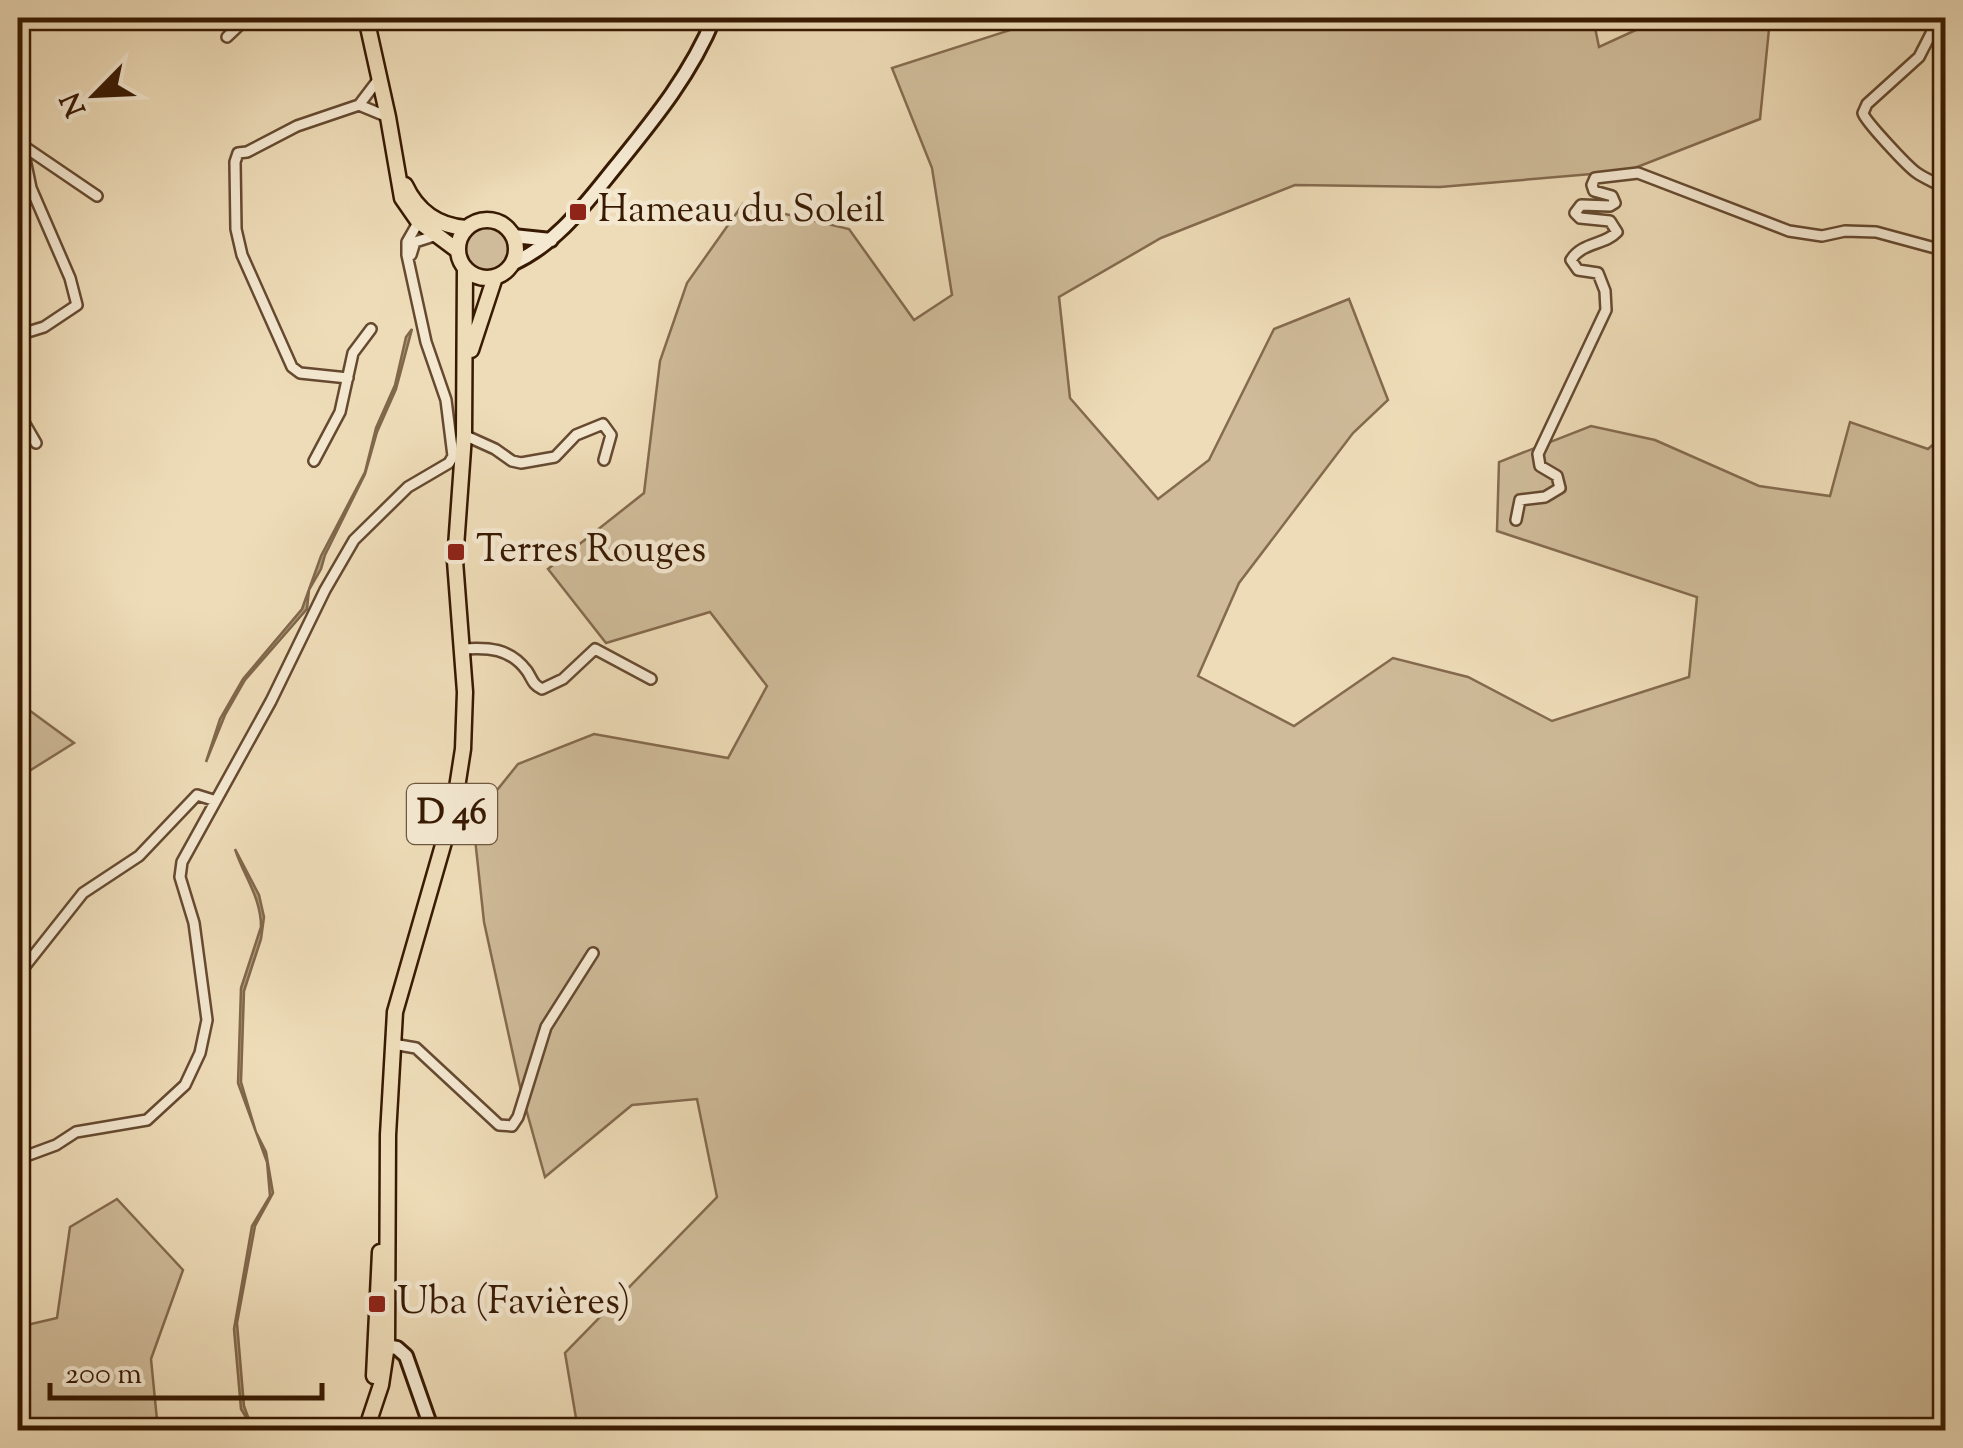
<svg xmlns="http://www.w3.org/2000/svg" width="1963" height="1448" font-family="'Sorts Mill Goudy',serif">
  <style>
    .green { fill: #cfbb99; stroke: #846a4e; stroke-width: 2.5 }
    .water { fill: #b09a7a; stroke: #80674a; stroke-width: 2.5 }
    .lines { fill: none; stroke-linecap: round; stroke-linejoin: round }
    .street-casing { stroke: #664a30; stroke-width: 14 }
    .secondary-casing { stroke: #381a02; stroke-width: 18 }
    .primary-casing { stroke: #381a02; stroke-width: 19 }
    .street { stroke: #f4e8d1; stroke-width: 9 }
    .secondary { stroke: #f4e8d1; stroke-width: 12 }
    .primary { stroke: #eedcb8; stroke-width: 14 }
    .poi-dot { fill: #8f2418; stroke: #f4e8d1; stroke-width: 4 }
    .labels { text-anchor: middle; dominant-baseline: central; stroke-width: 9; stroke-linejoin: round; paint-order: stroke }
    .shield { fill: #f4e8d1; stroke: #705840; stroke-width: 2.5 }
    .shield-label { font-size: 35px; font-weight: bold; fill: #381a02 }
    .poi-label { font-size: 38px; fill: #381a02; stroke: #f4e8d1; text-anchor: start }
  </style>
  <rect width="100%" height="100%" fill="#eedcb8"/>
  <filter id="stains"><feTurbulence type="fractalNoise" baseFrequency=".002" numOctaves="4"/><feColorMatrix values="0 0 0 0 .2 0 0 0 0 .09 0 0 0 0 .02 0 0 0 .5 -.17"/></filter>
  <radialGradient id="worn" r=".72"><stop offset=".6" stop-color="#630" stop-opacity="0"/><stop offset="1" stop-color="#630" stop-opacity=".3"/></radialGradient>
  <path class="green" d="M1040,18h553l6,29 63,-29 108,1 -10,100 -133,52 -187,16 -145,-2 -134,53 -102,59 11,101 88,101 51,-39 65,-131 75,-30 39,101 -35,33 -114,150 -41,93 96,50 99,-68 75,19 84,44 137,-44 8,-80 -200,-66 2,-69 92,-36 64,14 104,46 71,10 20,-74 78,27 17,-15v996h-1367l-13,-77 152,-156 -20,-98 -65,6 -87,72 -24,-86 -37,-169 -11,-102 45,-56 76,-30 134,24 39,-72 -57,-74 -104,31 -58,-74 96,-76 16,-132 27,-78 56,-79 106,25 65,91 38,-25 -20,-127 -40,-100 137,-44z
    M463 249a24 24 0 1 1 48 0a24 24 0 1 1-48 0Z
    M18,702l56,41 -56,35z
    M117,1199l66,71 -32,89 7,71h-140v-103l39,-9 13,-91z"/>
  <path class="water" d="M412,329l-16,60 -19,43 -12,42 -40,81 -4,14 -12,21 -2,19 -62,71 -20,35 -19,47 14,-43 23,-40 59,-70 19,-53 44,-84 11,-44 19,-43 11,-48z
    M235,849l24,46 5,22 -3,22 -17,52 -3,91 15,50 10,20 7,41 -18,33 -18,97 7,83 4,11 15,13 -14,-8 -8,-13 -7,-80 18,-103 18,-30 -3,-34 -29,-79 3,-95 20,-61c0,-30 -17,-50 -26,-78z"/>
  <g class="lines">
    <defs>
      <path id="street" d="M1939,18l-20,39 -52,47 -4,9c2,8 45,54 54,60 9,6 19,10 29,16
        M227,37l20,-19
        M359,105l19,-25
        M359,105l29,12
        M18,127l4,18 75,51
        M411,255l4,-13 22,-7
        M18,335l26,-8 33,-22 -7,-27 -39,-90 -9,-43
        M348,378l-48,-5 -8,-6 -50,-112 -6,-26 -1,-67 3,-9 9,-1 50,-26 62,-21
        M18,412l18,31
        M464,435l31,14 17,12 9,2 34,-6 21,-22 27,-11 8,11 -7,25
        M314,461l26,-49 13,-59 18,-24
        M1516,520l4,-20 25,-3 15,-9 -3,-12 -17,-10 -2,-12 68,-144 -1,-19 -7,-18 -20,-3 -7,-10c11,-18 34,-15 46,-28l-7,-11 -30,-3 -5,-5 6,-8 29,1 5,-3 -3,-7 -18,-5 -2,-6 3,-7 43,-5 151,58 33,5 23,-5 31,1 70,19
        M462,649c26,-2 48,-1 65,22 6,9 5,13 15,18l21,-10 32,-30 56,30
        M18,975l65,-82 56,-37 58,-61 16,5
        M393,1044l23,4 83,77 13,1 6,-9 28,-90 47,-74
        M18,1159l38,-14 20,-13 71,-12 38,-35 15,-32 7,-33 -13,-97 -14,-46 2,-15 89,-161 54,-111 29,-50 54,-53 41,-24 4,-7 -7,-56 -20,-58 -19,-87v-13l12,-21"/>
      <path id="secondary" d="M513,236l38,4
        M512,264c46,-21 74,-61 105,-99 38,-47 74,-91 97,-147
        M381,1345l16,3 9,8 26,74"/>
      <path id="primary" d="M366,18l22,99 14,81 16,23 39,29
        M405,185c12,26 33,41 61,43
        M458 249a29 29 0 1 1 58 0a29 29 0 1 1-58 0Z
        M471,350l24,-73
        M374,1376l6,-124
        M366,1430l15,-45 6,-40 1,-210 7,-123 59,-205 9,-58 2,-57 -10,-131 9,-126 1,-166"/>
    </defs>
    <use href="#street" class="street-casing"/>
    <use href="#secondary" class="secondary-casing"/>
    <use href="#primary" class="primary-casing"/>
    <use href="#street" class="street"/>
    <use href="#secondary" class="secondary"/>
    <use href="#primary" class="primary"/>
  </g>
  <g class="poi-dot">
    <rect x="568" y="202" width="20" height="20" rx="5"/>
    <rect x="446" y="542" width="20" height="20" rx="5"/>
    <rect x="367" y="1294" width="20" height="20" rx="5"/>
  </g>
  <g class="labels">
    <rect class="shield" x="407" y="784" width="90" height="60" rx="8"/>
    <g class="shield-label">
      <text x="452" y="814">D 46</text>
    </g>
    <g class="poi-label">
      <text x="598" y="212">Hameau du Soleil</text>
      <text x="476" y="552">Terres Rouges</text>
      <text x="397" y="1304">Uba (Favières)</text>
    </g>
  </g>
  <rect width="1963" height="1448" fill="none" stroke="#eedcb8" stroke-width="60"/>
  <rect x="20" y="20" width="1923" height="1408" fill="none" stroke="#381a02" stroke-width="5"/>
  <rect x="30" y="30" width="1903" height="1388" fill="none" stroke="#381a02" stroke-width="2.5"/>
  <g transform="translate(95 95) rotate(246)" stroke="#f4e8d1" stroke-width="8" paint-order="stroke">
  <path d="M0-8L18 38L0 25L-18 38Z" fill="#381a02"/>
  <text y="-15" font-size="28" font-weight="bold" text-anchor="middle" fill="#381a02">N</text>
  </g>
  <path d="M50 1383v15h272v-15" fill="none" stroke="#381a02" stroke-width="5"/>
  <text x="65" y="1383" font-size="30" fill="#381a02" stroke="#f4e8d1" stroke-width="8" paint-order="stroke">200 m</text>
  <rect width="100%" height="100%" filter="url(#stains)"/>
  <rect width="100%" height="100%" fill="url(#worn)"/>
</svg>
